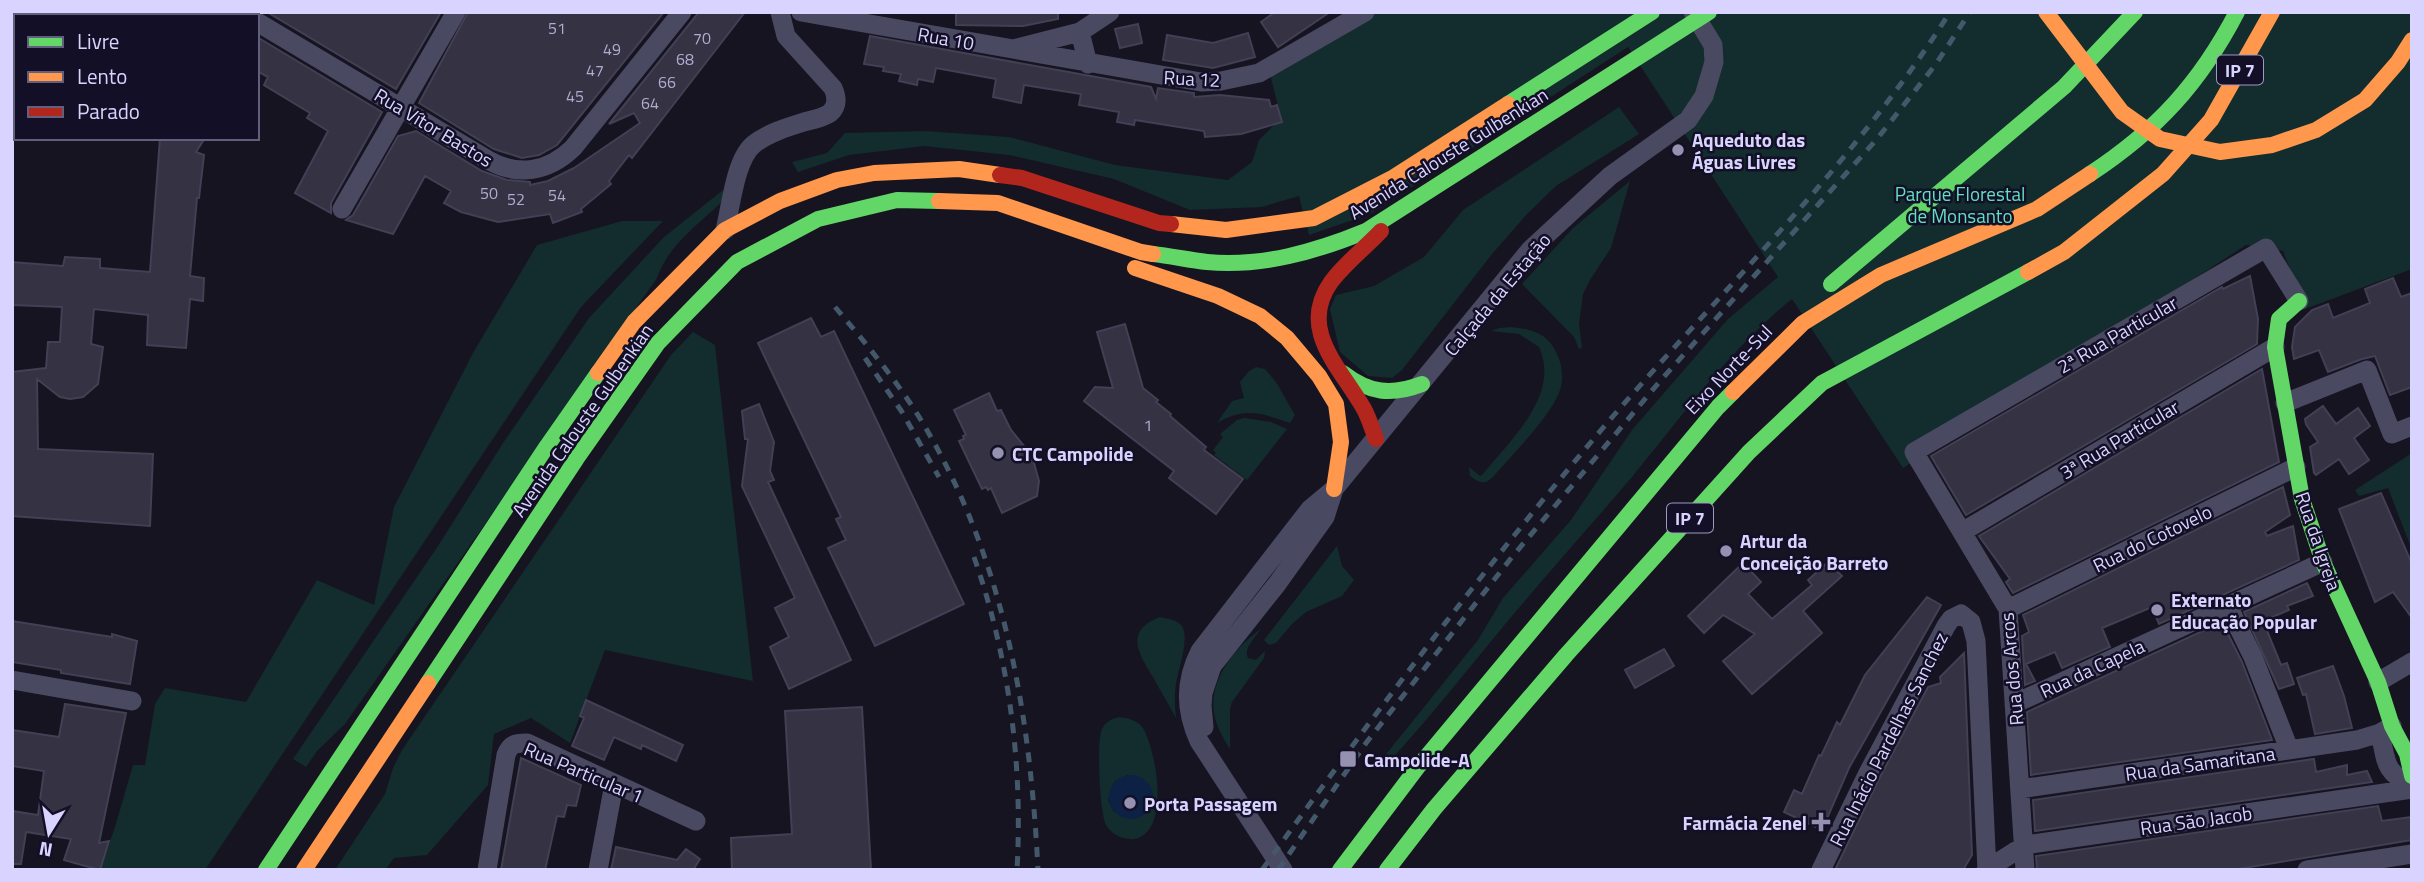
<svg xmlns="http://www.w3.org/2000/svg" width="2424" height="882" font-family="'Titillium Web',sans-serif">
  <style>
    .green { fill: #132c2d; fill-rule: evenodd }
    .water { fill: #0d2144 }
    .building { fill: #343243; stroke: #433f54; stroke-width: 2 }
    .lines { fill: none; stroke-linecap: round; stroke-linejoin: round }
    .street { stroke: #4a4962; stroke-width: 19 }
    .fast { stroke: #63d668; stroke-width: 16 }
    .slow { stroke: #ff974d; stroke-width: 16 }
    .jam { stroke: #b3261e; stroke-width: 16 }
    .rail { stroke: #43596b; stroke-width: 5; stroke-dasharray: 10 9; stroke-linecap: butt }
    .poi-dot { fill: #9591b1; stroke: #130f26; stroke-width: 2.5 }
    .labels { text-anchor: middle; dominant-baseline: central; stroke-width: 5; stroke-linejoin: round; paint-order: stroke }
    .number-label { font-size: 16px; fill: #b0acd0 }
    .shield { fill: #130f26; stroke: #9e99be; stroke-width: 2 }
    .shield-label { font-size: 18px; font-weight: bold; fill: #d9d4ff }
    .street-label { font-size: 19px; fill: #d9d4ff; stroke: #130f26 }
    .poi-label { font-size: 19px; font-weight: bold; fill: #d9d4ff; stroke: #130f26; text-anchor: start }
    .park-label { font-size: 19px; fill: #5fe0c0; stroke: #130f26 }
  </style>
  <rect width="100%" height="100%" fill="#161421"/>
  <path class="green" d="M1365,12h1047v257l-107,40 -22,-58 -37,-6 -343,223 -111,-169c-63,51 -109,116 -160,178 -41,48 -84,96 -125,145 -41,49 -80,100 -124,146v-10l95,-118 25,-42 68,-78 61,-90 96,-111 50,-42 -150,-230 -258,167 -61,21 -10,-39 -37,11 -72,3 -76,-31 -105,-24 -85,-9 -75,9 -51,17 -6,-10 35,-9 18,-20 80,-2 84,6 106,28 113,15 24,-18 7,-22 22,-22 -12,-48z
    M1619,107l20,27 -83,52 -29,28 -35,40 -90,116 -10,8 -24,-2 -28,-24 -10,-43 6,-14 38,-9 50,-29 39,-47z
    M1630,181l-19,67 -21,32 -7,14 -4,30 3,24 -3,1 -5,-12 -52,-53 51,-56z
    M723,190l1,10c-24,23 -56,45 -67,78l-312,446 -28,27 -11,16 -13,-8 145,-213 65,-103 86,-125 75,-81z
    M622,221h41l-82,86 -376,563h-105l15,-43 18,-62h12l10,-61 10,-16 81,14 71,-122 57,25 20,-98 79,-154 64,-108z
    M1511,327c20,2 36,6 45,25 6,11 8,26 4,38 -8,25 -48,65 -67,87 -8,8 -14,6 -23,-1l-1,-9 11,9 3,-2c27,-34 78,-79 56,-127l-20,-13 -28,-3 8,-3z
    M693,332l22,13 38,336 -148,-31 -35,93 -39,-25 -37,16 -6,51 -61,70 -33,3 -9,12h-50l50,-76 8,-26 9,-18 269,-395z
    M1256,367l9,2 11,13 19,33 -5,8c-29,-10 -45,-16 -73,0l15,-22 12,-3 -4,-16 9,-11z
    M1244,418l27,4 16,7 -40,51 -33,-25 2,-2 -3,-3 10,-13 -3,-3 17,-14z
    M2412,453v97l-24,-62 -29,8 -4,-6z
    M1337,546l5,20 12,14 -12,16 -36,16 -14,12 -16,19 -7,2 -5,-5z
    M1160,617c7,2 15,2 21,8 10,11 -3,45 -5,59 -2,12 -1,22 0,34 -7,-13 -15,-26 -22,-39 -15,-25 -31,-48 6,-62z
    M1261,629c-6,9 -18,19 -13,29l8,2 9,-9 -1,7 -32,44 -2,7v40c-6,-10 -12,-19 -15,-31 -9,-35 19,-70 46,-89z
    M1119,717c9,1 18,3 24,11 13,22 29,106 -10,111 -10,1 -22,-5 -27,-14 -6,-11 -10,-84 -4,-96 4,-8 10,-10 17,-12zM1128,775l24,16c2,15 -4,24 -19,28l-19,-7 -6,-12 7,-19z"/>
  <path class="water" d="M1109 797a22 22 0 1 1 44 0a22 22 0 1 1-44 0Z"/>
  <path class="building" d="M267,12h174l-45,77z
    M468,12h196l-107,133 -18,10 -17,3 -28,-9 -75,-46z
    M699,12h46l-113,146 -3,-3 -20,26 2,3 -30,25 1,3 -29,11 -3,-9 -52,8 -37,-10 -17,-9 7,-12 -26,-15 -32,58 -47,-14 7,-5 45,-79 18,-5 66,40 25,9 23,2v3l18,-4 26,-13 66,-45 -6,-10 -25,11z
    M956,12h102v7l-35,7 -67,-1z
    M1275,12h55l-52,35 -17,-25z
    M1138,24l4,19 -22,5 -5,-19z
    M1248,33l7,24 -42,11 -50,-8 4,-25 46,8z
    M870,36l281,51 5,12 2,-11 36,5v4l26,-2 49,5 2,7 6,-2 5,17 -41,12 -36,3 -1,-6 -69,-11 -1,5 -17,-3 2,-10 -40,-7 2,-11 -57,-9 -3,18 -28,-6 3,-18 -60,-11 -3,14 -15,-3 -1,6 -18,-4 2,-7 -18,-3 1,-4 -20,-3z
    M257,37l125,75 -51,91v10l-36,-20 33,-62 -21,-13 3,-5 -46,-28 4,-8 -11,-6z
    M160,138h45l-9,14 8,3 -5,43h-2l-7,78 14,2 -1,23 -13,-2 -4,49 -39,-3 1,-30 -54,-6 -3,35 12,3 -5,37 -15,13 -13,2 -10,-2 -23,-18 1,70 115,5 -3,72 -138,-10v-144l34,-4 2,-26h12l2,-35 -50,-2v-43l51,4 2,-9 35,2v9l50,4z
    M2250,276l8,43 -1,25 -291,171 -35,-59 291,-169 1,2z
    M2393,278l8,19 11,-4v94l-22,8 -15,-39 -13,3 -34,13 -9,-22 -25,9 -2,-12 3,-20 17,-17 16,-6 5,14 37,-15 -5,-14z
    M811,318l10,19 13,-6 130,273 -89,42 -47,-98 18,-8 -10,-21 5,-2 -83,-174z
    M1125,324l18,64 15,12 -2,2 15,12 -1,2 36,31 -2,3 39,29 -27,35 -47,-36 5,-7 -90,-70 11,-14 18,1 -16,-56z
    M2262,369l17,93 -266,131 -7,-11 4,-3 -31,-43z
    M989,393l8,18 4,-1 10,20 21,26 7,25 -2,15 -35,17 -11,-25 -3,2 -2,-3 -4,2 -23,-48 5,-2 -1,-3 3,-1 -12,-25z
    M759,404l15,38 -4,29 4,9 -6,2 83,178 -62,29 -19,-42 19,-10 -14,-29 20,-10 -53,-112 6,-47h-3l-3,-28z
    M2323,406l13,18 22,-16 12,18 -16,12 15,22 -20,14 -10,-15 -23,16 -2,-2 -4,-26 8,-5 -12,-18 -1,-5z
    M2283,487l7,28 -25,17 2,4 26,-10 6,34 -140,64 -7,-17 -50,21 8,19 -48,21 -7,-16 -29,12 9,17 -10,4 -3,-49 7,-4 -6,-17z
    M2381,493l31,71v54l-19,-26 -18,10 -36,-93z
    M1828,562l14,14 -39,35 19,22 -70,61 -29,-33 32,-27 -32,-19 -19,18 -16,-17 55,-53 18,19 -13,12 24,25 40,-34 -4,-5z
    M2307,583l6,13 -26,10 2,4 -26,11 18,44 6,-2 7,21 -15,5 -35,-77z
    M1927,597l14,8 -92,163 -27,62 -38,-18 10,-22 8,4 17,-39 2,1 16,-34 3,3 25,-50z
    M12,621l100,16v-3l25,7 -7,43 -69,-11v-3l-49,-8z
    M2222,622l20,40 30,78 -241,35 -4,-63z
    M1664,649l10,17 -39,22 -10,-18z
    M1964,653l8,202 -9,15h-128l44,-91 49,-92 13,-4 -1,-6z
    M2333,666l11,30 8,32 -37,6 -9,-40 -3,1 -6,-17z
    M586,700l97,45 -7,16 -34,-16 -1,4 -27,-12 -10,23 -32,-14 12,-28 -4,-2z
    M65,704l61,9 -27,130 10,-2 -9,29 -36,-10 7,-21 -45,-7 -5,32h-9v-53l26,4 6,-44 -32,-5v-36l47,7z
    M862,707l9,163h-139l-1,-32 61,-4 -7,-123z
    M521,758l60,27 -5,21 -9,-1 -3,12 -7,-1 -12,54h-44z
    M2314,759l2,13 31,-7v10l20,-4 5,11 -337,49 -2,-31z
    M2378,806l4,15 30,-4v23l-180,30h-195l-1,-14z
    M616,847l61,13 9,-11 14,10 -7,11h-82z"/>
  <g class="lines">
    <path class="street" d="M801,12l400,70 20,-1 38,-8 106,-61
      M41,16l1,-4
      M257,22l231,138c30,17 60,12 85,-12l109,-136
      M1017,48l63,-16
      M1088,64l-8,-32 30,-20
      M342,209l114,-197
      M725,230c6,-23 10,-71 29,-86 14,-11 34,-17 50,-22 8,-2 19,-4 26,-9 8,-7 7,-16 3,-25l-47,-52 -6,-24
      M2285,403l82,-33 25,64 20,-8
      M1962,532l313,-185
      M2228,606l25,51 36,92
      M2008,609l288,-142
      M12,680l120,21
      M2378,682l34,-20
      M2014,704l309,-142
      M1204,727l-2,-21 1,-13 9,-27 65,-82 48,-67 9,-28
      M2380,733c7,30 3,37 32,54
      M2020,789l337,-49 23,-7 12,-7
      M487,870l19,-115c4,-11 9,-12 21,-12l169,78
      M598,870l16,-86
      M1283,870l-84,-129c-14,-30 -14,-61 1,-90l110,-142 24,-20 196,-239 80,-74 78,-56 16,-24 10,-34 -1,-17 -20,-33
      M1821,870l47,-97 78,-147 5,-7 10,-5 10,8 5,19 11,229
      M1986,870l39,-25 387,-56
      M2025,870l-17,-261 -94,-157 352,-204 33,53
      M2307,870l105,-16"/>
    <path class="fast" d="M1508,104l144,-92
      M2090,174c67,-44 110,-91 147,-162
      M1153,254c18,2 36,6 54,8 55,5 108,-10 159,-31l343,-219
      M1831,284l233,-197 71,-75
      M2299,301l-20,18 -4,28 27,152 21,63 55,120 14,44 15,28 5,22
      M1343,373c26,20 48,23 79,11
      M428,683l149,-225 81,-115 79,-81 81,-43 79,-19 42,1
      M266,870l281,-424 51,-73
      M1340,870l77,-102 301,-361 15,-15
      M1387,870l47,-61 132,-154 183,-203 73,-69 206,-111"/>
    <path class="slow" d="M2046,12l76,100 38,27 60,13 52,-7 44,-15 49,-30 33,-38 14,-22
      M939,201l59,2 143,49 12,2
      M1171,224l55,6 88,-12 80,-41 114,-73
      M1135,268l83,28 42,20 27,22 32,38 17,28 5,38 -7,47
      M2028,272l36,-20 99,-78 48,-54 61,-108
      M598,373l36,-51 91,-92 55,-29 57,-21 37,-7 85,-4 41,6
      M1733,392l70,-69 78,-48 156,-66 53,-35
      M304,870l124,-187"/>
    <path class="jam" d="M1000,175l22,3 137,45 12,1
      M1376,439c-4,-10 -7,-21 -12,-30 -23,-41 -67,-79 -33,-127 14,-19 34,-34 50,-51"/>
    <path class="rail" d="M835,307c29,34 57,68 81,105 87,139 114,297 122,458
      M865,358l37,54 37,65
      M974,557c35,100 49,207 43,313
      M1262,870c112,-156 227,-309 352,-455 115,-132 242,-254 336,-403
      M1278,870l88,-127 146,-186 149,-177 216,-241 59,-75 34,-52"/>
  </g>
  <g class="poi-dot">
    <circle cx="1678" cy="150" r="7"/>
    <circle cx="998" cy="453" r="7"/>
    <circle cx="1726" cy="551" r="7"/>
    <circle cx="2157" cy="610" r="7"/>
    <rect x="1339" y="750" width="18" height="18" rx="3.5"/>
    <circle cx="1130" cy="803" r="7"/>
    <path d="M1817.5 811.5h7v7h7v7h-7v7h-7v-7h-7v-7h7z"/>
  </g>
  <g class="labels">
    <g class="number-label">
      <text x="557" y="28">51</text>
      <text x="702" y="38">70</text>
      <text x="612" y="49">49</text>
      <text x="685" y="59">68</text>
      <text x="595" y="70">47</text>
      <text x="667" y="82">66</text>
      <text x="575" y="96">45</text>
      <text x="650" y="103">64</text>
      <text x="489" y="193">50</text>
      <text x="557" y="195">54</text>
      <text x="516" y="199">52</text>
      <text x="1148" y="425">1</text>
    </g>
    <g class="shield">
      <rect x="2217" y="55.5" width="46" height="29" rx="5"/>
      <rect x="1667" y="503.5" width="46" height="29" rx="5"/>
    </g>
    <g class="shield-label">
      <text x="2240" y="70">IP 7</text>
      <text x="1690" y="518">IP 7</text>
    </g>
    <g class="street-label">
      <text transform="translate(946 38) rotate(10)">Rua 10</text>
      <text transform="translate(1192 78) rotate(3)">Rua 12</text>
      <text transform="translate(434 127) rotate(31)">Rua Vítor Bastos</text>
      <text transform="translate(1448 153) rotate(-32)">Avenida Calouste Gulbenkian</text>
      <text transform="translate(1497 294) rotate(-50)">Calçada da Estação</text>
      <text transform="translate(2117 334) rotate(-30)">2ª Rua Particular</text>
      <text transform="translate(1728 369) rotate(-46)">Eixo Norte-Sul</text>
      <text transform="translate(582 420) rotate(-55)">Avenida Calouste Gulbenkian</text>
      <text transform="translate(2119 439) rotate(-31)">3ª Rua Particular</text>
      <text transform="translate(2152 538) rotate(-26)">Rua do Cotovelo</text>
      <text transform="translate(2319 541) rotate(71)">Rua da Igreja</text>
      <text transform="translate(2092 668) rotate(-25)">Rua da Capela</text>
      <text transform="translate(2011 669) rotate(-95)">Rua dos Arcos</text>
      <text transform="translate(1888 739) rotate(-63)">Rua Inácio Pardelhas Sanchez</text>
      <text transform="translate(2200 763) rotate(-8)">Rua da Samaritana</text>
      <text transform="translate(584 772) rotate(23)">Rua Particular 1</text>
      <text transform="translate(2196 820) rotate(-8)">Rua São Jacob</text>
    </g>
    <g class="poi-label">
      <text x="1692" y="139">Aqueduto das<tspan x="1692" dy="22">Águas Livres</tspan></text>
      <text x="1012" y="453">CTC Campolide</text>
      <text x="1740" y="540">Artur da<tspan x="1740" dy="22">Conceição Barreto</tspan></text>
      <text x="2171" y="599">Externato<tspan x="2171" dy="22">Educação Popular</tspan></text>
      <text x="1364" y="759">Campolide-A</text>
      <text x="1144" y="803">Porta Passagem</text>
      <text x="1807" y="822" text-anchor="end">Farmácia Zenel</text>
    </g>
    <g class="park-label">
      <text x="1960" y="193">Parque Florestal<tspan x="1960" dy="22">de Monsanto</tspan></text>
    </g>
  </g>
  <rect width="2424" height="882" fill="none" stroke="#d9d4ff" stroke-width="28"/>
  <rect x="14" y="14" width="245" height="126" fill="#130f26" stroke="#625e7d" stroke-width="2"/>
  <rect x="28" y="37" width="35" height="10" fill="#63d668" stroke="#625e7d" stroke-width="2"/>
  <text x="77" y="49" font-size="21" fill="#d9d4ff">Livre</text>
  <rect x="28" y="72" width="35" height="10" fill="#ff974d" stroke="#625e7d" stroke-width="2"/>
  <text x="77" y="84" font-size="21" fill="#d9d4ff">Lento</text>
  <rect x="28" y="107" width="35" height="10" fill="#b3261e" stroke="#625e7d" stroke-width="2"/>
  <text x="77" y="119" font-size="21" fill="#d9d4ff">Parado</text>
  <g transform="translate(49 833) rotate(191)" stroke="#130f26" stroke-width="5" paint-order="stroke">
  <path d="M0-5L12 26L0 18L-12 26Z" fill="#d9d4ff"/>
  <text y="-10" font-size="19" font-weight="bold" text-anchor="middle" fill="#d9d4ff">N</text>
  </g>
</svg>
